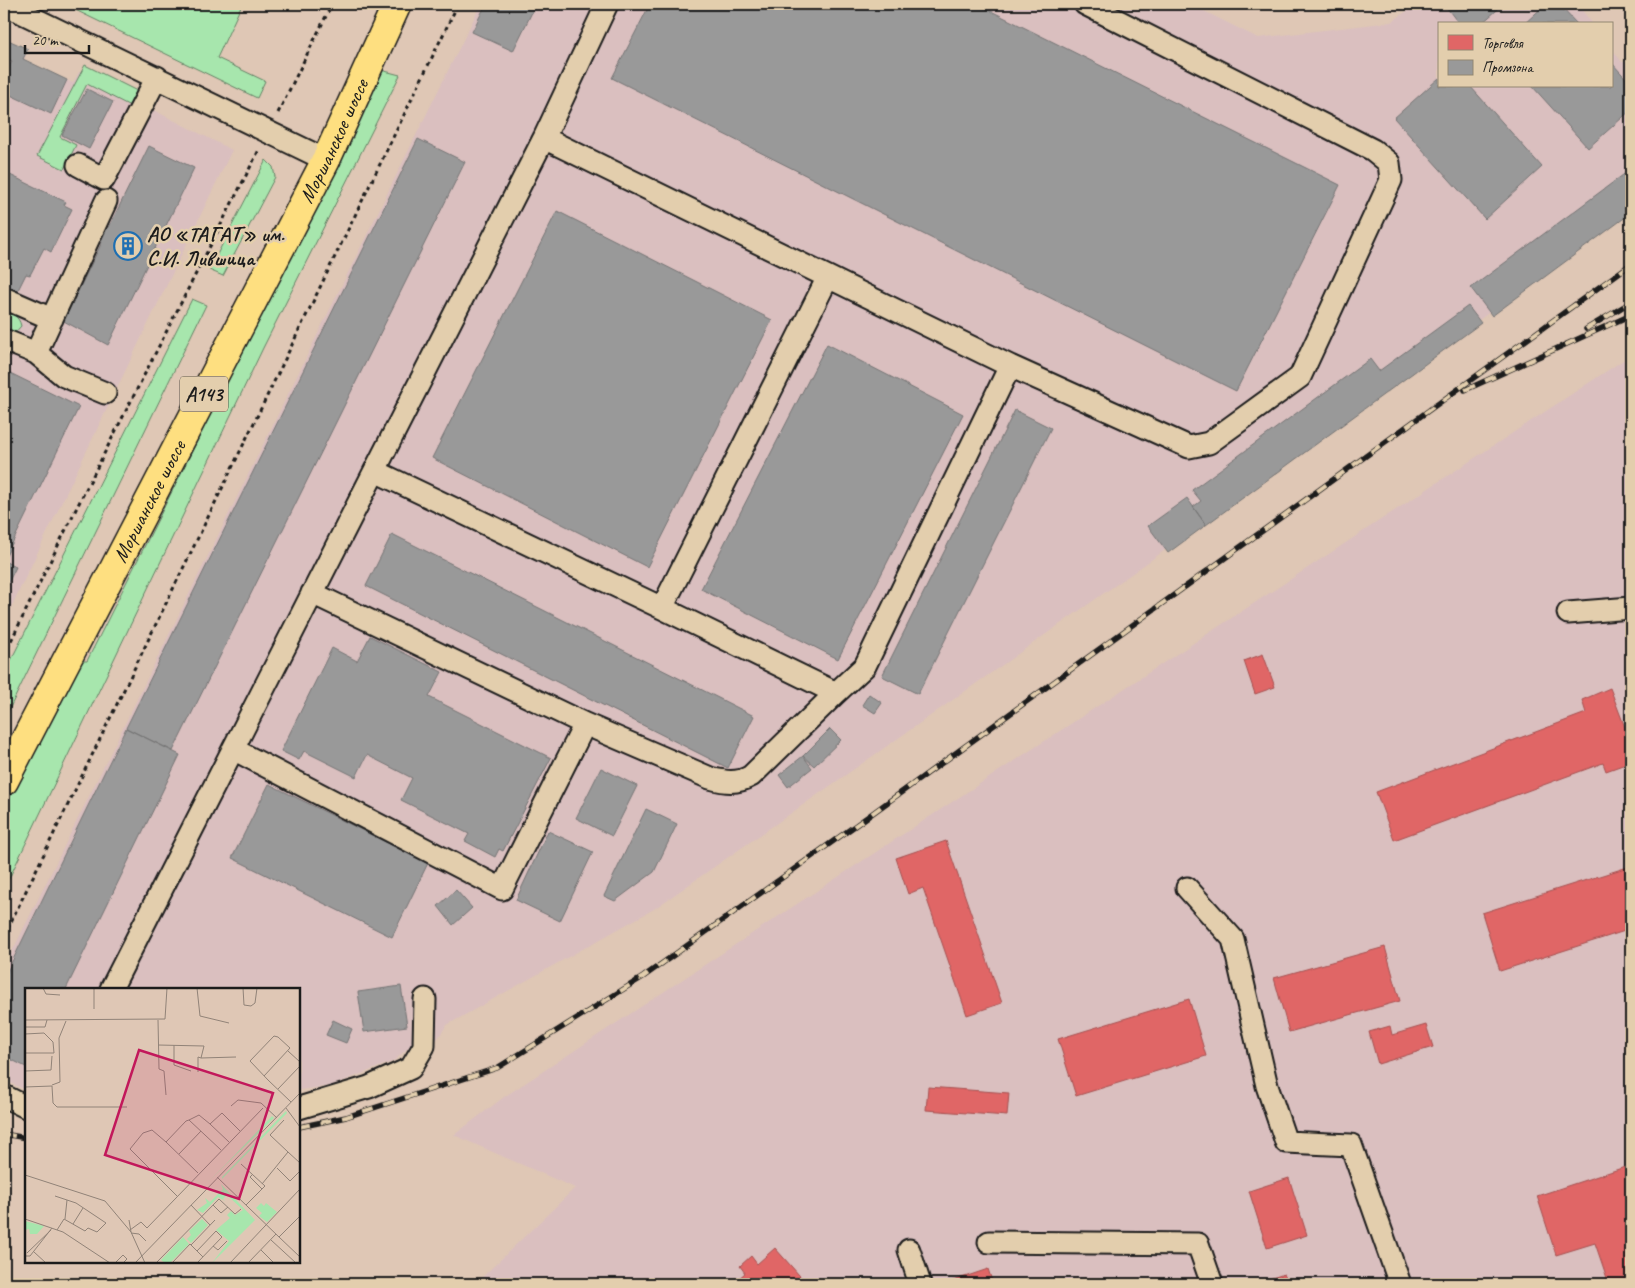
<svg xmlns="http://www.w3.org/2000/svg" width="1635" height="1288" font-family="Caveat,sans-serif">
  <style>
    .built { fill: #dabfbf }
    .green { fill: #a7e6ad; stroke: #628164 }
    .shops { fill: #e06666; stroke: #a55050 }
    .industry { fill: #999; stroke: #747474 }
    .lines { fill: none; stroke-linecap: round; stroke-linejoin: round }
    .minor-casing { stroke: #1c1c1c; stroke-width: 25 }
    .major-casing { stroke: #1c1c1c; stroke-width: 31 }
    .path { stroke: #1c1c1c; stroke-width: 3; stroke-dasharray: 4 4; stroke-linecap: butt }
    .minor { stroke: #e3cead; stroke-width: 21 }
    .major { stroke: #fedf80; stroke-width: 28 }
    .rail-casing { stroke: #1c1c1c; stroke-width: 5.5 }
    .rail { stroke: #e3cead; stroke-width: 4; stroke-dasharray: 11; stroke-linecap: butt }
    .labels { text-anchor: middle; dominant-baseline: central; stroke-width: 5; stroke-linejoin: round; paint-order: stroke }
    .shield { fill: #e3cead; stroke: #585148; stroke-width: 1 }
    .shield-label { font-size: 20px; font-weight: bold; fill: #1c1c1c }
    .street-label { font-size: 21px; fill: #1c1c1c; stroke: #e3cead }
    .poi-label { font-size: 21px; font-weight: bold; fill: #1c1c1c; stroke: #e3cead; text-anchor: start }
    .inset-road { fill: none; stroke: #918378; stroke-width: 1 }
    .view { fill: #c2185b; fill-opacity: 0.15; stroke: #c2185b; stroke-width: 2.5 }
    .inset-edge { fill: none; stroke: #1c1c1c; stroke-width: 2.5 }
  </style>
  <rect width="100%" height="100%" fill="#dfc7b5"/>
  <filter id="ink" filterUnits="userSpaceOnUse"><feTurbulence type="fractalNoise" baseFrequency=".02" numOctaves="2"/><feDisplacementMap in="SourceGraphic" scale="10" xChannelSelector="R" yChannelSelector="G"/><feConvolveMatrix kernelMatrix="1 2 1 2 8 2 1 2 1" color-interpolation-filters="sRGB"/></filter>
  <g filter="url(#ink)">
    <path class="built" d="M481,4h709l68,34 133,-16 26,-18h160l16,20h-154v62h172v-38l11,14h9v146l-429,316 -272,192 -276,193 -207,116 -21,30 -17,-8 -15,14 -63,25 -32,4v-101h-273v101l-22,-10v-112z
      M4,38l24,11 -4,11 49,23 6,-11 153,78 -228,472z
      M1631,355v929h-1156l100,-96 -121,-53 50,-38z"/>
    <path class="green" d="M63,4h179l-25,54 48,23 -8,17z
      M85,65l56,28 -7,15 -47,-24 -27,53 16,8 -12,24 -27,-13z
      M377,69l23,6 -137,273 -259,541v-82l72,-146h11l271,-541z
      M266,160l7,7 2,10 -52,99 -14,-6z
      M192,299l14,6 -202,415v-46z
      M4,309c8,5 15,7 17,17l-8,9 -9,-1z"/>
    <path class="shops" d="M1263,654l12,33 -20,7 -11,-33z
      M1610,688l21,55v19l-25,9 -3,-8 -209,77 -18,-48 210,-79 -4,-13z
      M946,841l56,162 -35,12 -44,-127 -15,6 -12,-36z
      M1631,866v63l-131,42 -18,-58z
      M1385,947l15,54 -111,31 -15,-54z
      M1189,999l17,57 -130,40 -18,-57z
      M1426,1025l7,22 -55,17 -9,-32 21,-6 2,9z
      M928,1087l81,6 -2,23 -81,-6z
      M1631,1165v119h-22l-14,-41 -39,12 -19,-59z
      M1289,1178l18,57 -40,13 -18,-57z
      M775,1248l32,36h-64l-5,-5 7,-6 -5,-7 11,-10 6,8z
      M988,1269l5,15h-46v-1z
      M1284,1274l4,10h-34z"/>
    <path class="industry" d="M486,4h50l-23,47 -41,-19z
      M650,4h327l363,181 -104,206 -624,-313z
      M1444,4h60l-23,20h-22z
      M1546,4h12l19,20h-53z
      M6,39l22,10 -5,10 44,21 -16,34 -47,-22v-14l8,-17 -8,-3z
      M1611,62l20,22v26l-43,38 -56,-62h79z
      M1439,78v8h31l72,81 -57,52 -91,-101z
      M87,89l26,13 -24,47 -27,-14z
      M418,139l47,23 -292,589 -47,-23z
      M149,146l45,22 -86,177 -48,-26 3,-7 4,2 35,-72 -6,-3 7,-15 6,3z
      M1631,169v44l-139,103 -21,-28z
      M8,174l58,28 -2,3 8,4 -21,43 -7,-4 -14,27 -4,-1 -11,22 -11,-5v-110z
      M557,211l215,109 -125,247 -215,-109z
      M1468,306l13,17 -275,202 -13,-18 8,-6 -9,-11 178,-131 9,12z
      M827,344l136,70 -125,245 -137,-70z
      M4,370l75,37 -75,153z
      M1015,410l36,18 -133,266 -36,-18z
      M1187,498l19,27 -38,28 -20,-27z
      M392,534l362,182 -26,52 -362,-182z
      M4,561l12,6 -12,24z
      M370,636l72,36 -13,25 122,61 -48,93 -4,-2 -4,8 -30,-16 4,-7 -68,-34 11,-22 -45,-23 -11,22 -52,-26 -5,9 -18,-9 51,-103 25,13z
      M869,694l13,9 -7,10 -13,-8z
      M126,728l54,27 -114,234h-40v78l-20,-10 -2,4v-83z
      M830,729l11,11 -27,26 -11,-10z
      M803,756l9,12 -24,19 -9,-12z
      M601,768l36,18 -25,50 -36,-18z
      M269,784l159,79 -36,74 -160,-79z
      M646,809l31,15 -23,48 -39,29 -11,-5z
      M548,831l45,21 -33,69 -44,-21z
      M456,890l16,18 -19,17 -15,-19z
      M401,986l6,40 -43,6 -6,-40z
      M333,1020l19,9 -6,14 -20,-8z"/>
    <g class="lines">
      <defs>
        <path id="minor" d="M4,4l322,156
          M78,165l26,14 53,-102
          M4,298l48,21
          M4,340l32,13 28,23 41,17
          M36,353l70,-152
          M1010,366l179,81 20,-4 91,-66 91,-197 -2,-17 -16,-13 -288,-146
          M375,471l287,137 174,85 29,-27 145,-300 -466,-228
          M662,608l166,-331
          M1568,613l63,-5
          M585,724l125,54c15,4 27,6 41,-2l85,-83
          M233,749l269,140 83,-165 -273,-131
          M1187,888l46,51 34,147 19,56 65,3 49,139
          M111,989l433,-851 63,-134
          M4,1096l22,11
          M299,1108l70,-21 42,-19 13,-22 1,-47
          M989,1242l209,2 14,40
          M909,1250l11,34"/>
        <g id="major">
          <path id="s1" d="M4,781l322,-621 71,-156"/>
        </g>
      </defs>
      <use href="#minor" class="minor-casing"/>
      <use href="#major" class="major-casing"/>
      <path class="path" d="M278,113l54,-109
        M4,655l77,-156 178,-349
        M4,936l454,-932"/>
      <use href="#minor" class="minor"/>
      <use href="#major" class="major"/>
      <defs>
        <path id="rail" d="M1586,329l45,-27
          M1465,390l166,-75
          M299,1127l47,-10 151,-49 146,-91 227,-162 761,-551
          M4,1134l22,4"/>
      </defs>
      <use href="#rail" class="rail-casing"/>
      <use href="#rail" class="rail"/>
    </g>
  </g>
  <defs>
    <symbol id="building-ring" viewBox="-11 -11 22 22"><circle r="9.5" fill="#e3cead" stroke="#1f6fb2" stroke-width="1.5"/><path d="M-4-6H4V6H1V3H-1V6H-4ZM-2.5-4.3h1.7v1.8h-1.7ZM.8-4.3h1.7v1.8H.8ZM-2.5-1h1.7V.8h-1.7ZM.8-1h1.7V.8H.8Z" fill="#1f6fb2"/></symbol>
  </defs>
  <g fill-rule="evenodd">
    <use href="#building-ring" x="112" y="230" width="32" height="32"/>
  </g>
  <g class="labels">
    <rect class="shield" x="180" y="376.5" width="48" height="35" rx="4"/>
    <g class="shield-label">
      <text x="204" y="394">А143</text>
    </g>
    <g class="street-label">
      <text stroke="none"><textPath href="#s1" startOffset="720">Моршанское шоссе</textPath></text>
      <text stroke="none"><textPath href="#s1" startOffset="315">Моршанское шоссе</textPath></text>
    </g>
    <g class="poi-label">
      <text x="147" y="234">АО «ТАГАТ» им.<tspan x="147" dy="24">С.И. Лившица</tspan></text>
    </g>
  </g>
  <g transform="translate(25 988)">
    <rect width="275" height="275" fill="#dfc7b5"/>
    <path d="M261,123l1,2 -65,66v-2zM247,128l2,2 -66,64 19,-19zM196,196l34,36 -43,43 17,-22 -13,-11 14,-12 -3,-3 4,-4 4,4 8,-5 -16,-15 -4,4 2,2 -7,-4 -15,16 -6,-3 10,-7 -2,-5 5,4 13,-13zM236,215l3,3 2,-3 11,9 -10,10 -8,-6 3,-3 -6,-5zM177,231l6,6 -17,18 -4,-4 4,-4 -2,-4zM0,233l19,5 -7,8h-7l-1,-5 -4,1zM158,249l6,7 -19,19h-5l-4,-3z" fill="#a7e6ad"/>
    <path class="inset-road" d="M18,0l3,6 14,1M172,0l3,28 29,7M218,0l1,17 7,1 4,-3 2,-15M69,21v-21M0,32l140,-1 2,-31M133,32l1,49 5,2 2,24M0,39h20l2,-7M0,46l19,-1 9,9 1,11h-29M133,57l46,1 -3,12 35,-1M149,57v20l17,6M263,63l12,11M0,83l26,-1 1,-14M173,84v-15l3,1M239,88l26,-28 -12,-11 -4,-1 -24,25 18,19 23,22M27,97l8,-3 -1,-44 7,-17M0,99l27,-1 1,17 4,4h70M253,101l22,-23M206,118l7,-6 23,3 16,15M261,120l14,19M164,132l10,-5 11,9M141,154l-14,-12 -9,3 -13,16 47,47M204,154l-19,-18 12,-11 18,18M263,164l12,11M154,166l22,-23M216,176l24,22 -19,19M252,180l13,13 10,-10M173,185l-32,-31 20,-21 3,-1 32,30M0,187l80,26 26,31M227,187l-2,2 12,12M192,189l62,60 21,-21M237,196l26,-32 -18,-17 14,-15M30,208l21,7 30,20 -9,9 -9,-4 -3,3 -21,-12 -7,11M166,217l19,20M188,217l8,8 7,-6M0,231l38,13 47,31M40,231l2,-19M104,232l2,12 14,31M48,236l10,-16M105,242l11,-8 6,6 116,-120M106,245l8,1 7,7M254,249l21,20M246,252l25,23M166,257l24,-25M188,258l5,4 9,-9M236,262l13,13M9,264l12,11M2,265l24,-23M0,268h5l22,-28M90,275l8,-8 4,4 -4,4M110,275l165,-170M131,275l63,-64 16,15 6,-5M147,275l18,-19 13,13M172,275l25,-26 -6,-6 -19,20M205,275l70,-74M223,275l28,-29"/>
    <path class="view" d="M114,62l134,43 -34,106 -134,-44z"/>
    <rect width="275" height="275" class="inset-edge"/>
  </g>
  <rect width="1635" height="1288" fill="none" stroke="#e3cead" stroke-width="20"/>
  <rect x="10" y="10" width="1615" height="1268" fill="none" stroke="#1c1c1c" stroke-width="2" filter="url(#ink)"/>
  <rect x="1438" y="22" width="175" height="65" fill="#e3cead" stroke="#938773"/>
  <rect x="1448" y="35" width="25" height="15" fill="#e06666" stroke="#938773"/>
  <text x="1482" y="48" font-size="15" fill="#1c1c1c">Торговля</text>
  <rect x="1448" y="60" width="25" height="15" fill="#999999" stroke="#938773"/>
  <text x="1482" y="72" font-size="15" fill="#1c1c1c">Промзона</text>
  <path d="M25 45v8h64v-8" fill="none" stroke="#1c1c1c" stroke-width="2.5"/>
  <text x="32" y="45" font-size="15" fill="#1c1c1c" stroke="#e3cead" stroke-width="4" paint-order="stroke">20 m</text>
</svg>
